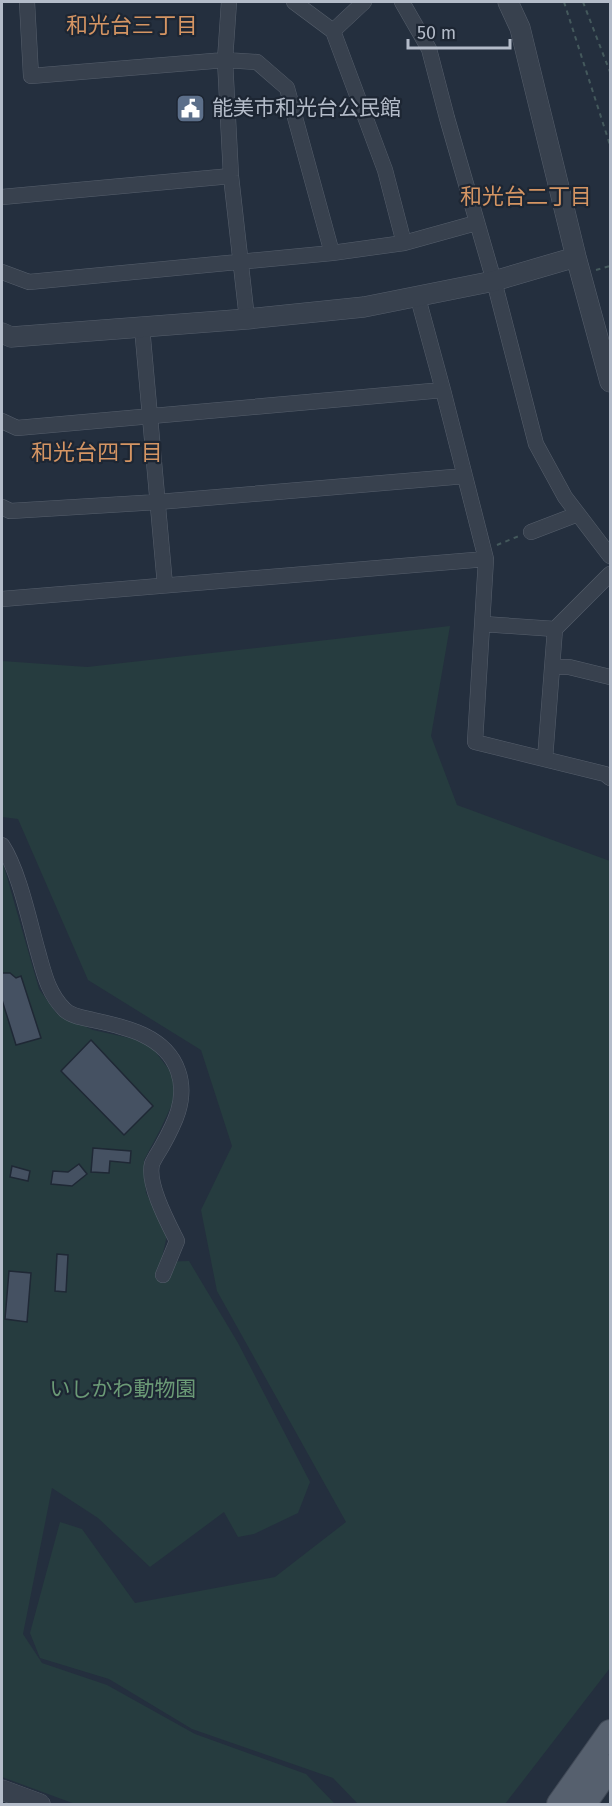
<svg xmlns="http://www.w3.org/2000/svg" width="612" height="1806" font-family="'Fira Sans','Noto Sans JP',sans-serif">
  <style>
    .green { fill: #263c3f }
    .building { fill: #455162; stroke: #1f2835; stroke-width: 1.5 }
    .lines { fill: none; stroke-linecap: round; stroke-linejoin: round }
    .minor-casing { stroke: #565f6c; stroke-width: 16 }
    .tertiary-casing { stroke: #565f6c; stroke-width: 21 }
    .primary-casing { stroke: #414a57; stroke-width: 26 }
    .path { stroke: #44595c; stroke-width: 2; stroke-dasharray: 4.5 4.5; stroke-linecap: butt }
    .minor { stroke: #38414e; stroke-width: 15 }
    .tertiary { stroke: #38414e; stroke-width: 20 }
    .primary { stroke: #56606e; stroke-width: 24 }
    .labels { text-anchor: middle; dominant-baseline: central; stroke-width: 4.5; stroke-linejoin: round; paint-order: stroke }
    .poi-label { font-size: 21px; fill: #b4bcc9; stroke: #1d2633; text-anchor: start }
    .park-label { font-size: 21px; fill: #6b9a76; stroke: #1d2633 }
    .neighbourhood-label { font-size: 22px; fill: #d59563; stroke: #1d2633 }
  </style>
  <rect width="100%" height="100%" fill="#242f3e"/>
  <path class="green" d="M450,626l-19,110 26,69 153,56v807l-105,136h-147l-25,-26 -141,-49 -83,-50 -69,-21 -10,-25 30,-111 22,7 53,74 140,-26 71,-55 -129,-231 -16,-81 31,-64 -31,-96 -113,-70 -70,-161 -16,-2v-156l85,6z
    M2,860l37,129 18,25 36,16 41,9 17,7 22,29 1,25 -14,30 -16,30 2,33 21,42 -6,27 28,-1 49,82 72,139 -12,31 -44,21 -16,3 -14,-25 -74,55 -52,-49 -46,-30 -29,146 19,29 65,22 88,49 111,40 29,30h-260l-73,-27z"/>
  <path class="building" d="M2,973h8l6,5 5,-2 20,62 -25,7 -14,-45z
    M91,1040l62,66 -29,29 -63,-64z
    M93,1148l38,3 -1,12 -20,-2 -1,12 -18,-1z
    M79,1164l8,10 -15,12 -21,-2 2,-13 15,1z
    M12,1166l18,5 -2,10 -18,-4z
    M57,1254l11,1 -2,37 -11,-1z
    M9,1271l22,2 -4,49 -22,-3z"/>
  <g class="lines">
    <defs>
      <path id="minor" d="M27,2l4,74 194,-16 32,2 30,26 45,165 72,-10 72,-20
        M229,2l-4,58 6,116 16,143
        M294,2l39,29 52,139 19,73
        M402,2l27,47 18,69 47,163 42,163 29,53 45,59
        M333,31l31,-29
        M2,197l229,-21
        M2,272l27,10 303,-29
        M418,298l25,92 43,169 -11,183 130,32 5,4
        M142,327l23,258
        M2,421l15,7 426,-38
        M2,507l8,4 148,-9 307,-26
        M531,532l47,-18
        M2,599l484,-40
        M483,624l72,5
        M552,667h17l41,10
        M545,759l10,-130 55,-55
        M2,845c17,26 27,75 36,107 6,21 10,41 26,57 6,7 20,9 29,11 33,7 73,16 85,51 10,28 -4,54 -17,77 -3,5 -7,11 -9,16 -5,20 16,59 25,77l-14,34"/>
      <path id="tertiary" d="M508,2l12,26 56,229 34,125
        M2,333l9,4 236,-18 117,-12 130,-26 82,-24
        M2,1790l38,14"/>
      <path id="primary" d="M559,1804l51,-72
        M584,1804l26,-37"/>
    </defs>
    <use href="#minor" class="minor-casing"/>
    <use href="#tertiary" class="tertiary-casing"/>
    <use href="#primary" class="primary-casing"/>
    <path class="path" d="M564,2l46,143
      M583,2l27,70
      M596,270l14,-4
      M497,545l22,-9"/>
    <use href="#minor" class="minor"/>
    <use href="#tertiary" class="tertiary"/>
    <use href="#primary" class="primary"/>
  </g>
  <defs>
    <symbol id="civic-square" viewBox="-11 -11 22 22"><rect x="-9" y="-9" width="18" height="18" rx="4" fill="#5c6f8a" stroke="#1d2633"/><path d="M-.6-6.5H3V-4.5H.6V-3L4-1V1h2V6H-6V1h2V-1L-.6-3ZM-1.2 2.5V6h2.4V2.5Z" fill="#fff"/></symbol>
  </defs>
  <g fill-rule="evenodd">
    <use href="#civic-square" x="174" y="92" width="33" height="33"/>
  </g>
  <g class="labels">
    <g class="poi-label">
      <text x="212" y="108">能美市和光台公民館</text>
    </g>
    <g class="park-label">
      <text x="123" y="1389">いしかわ動物園</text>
    </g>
    <g class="neighbourhood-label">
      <text x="132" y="25">和光台三丁目</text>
      <text x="526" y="196">和光台二丁目</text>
      <text x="97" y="452">和光台四丁目</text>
    </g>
  </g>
  <rect width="612" height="1806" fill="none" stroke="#b4bcc9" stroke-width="6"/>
  <path d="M408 39v9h102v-9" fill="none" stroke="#b4bcc9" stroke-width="3"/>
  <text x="417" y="39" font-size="18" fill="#b4bcc9" stroke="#1d2633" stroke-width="4.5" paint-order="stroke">50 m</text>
</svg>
